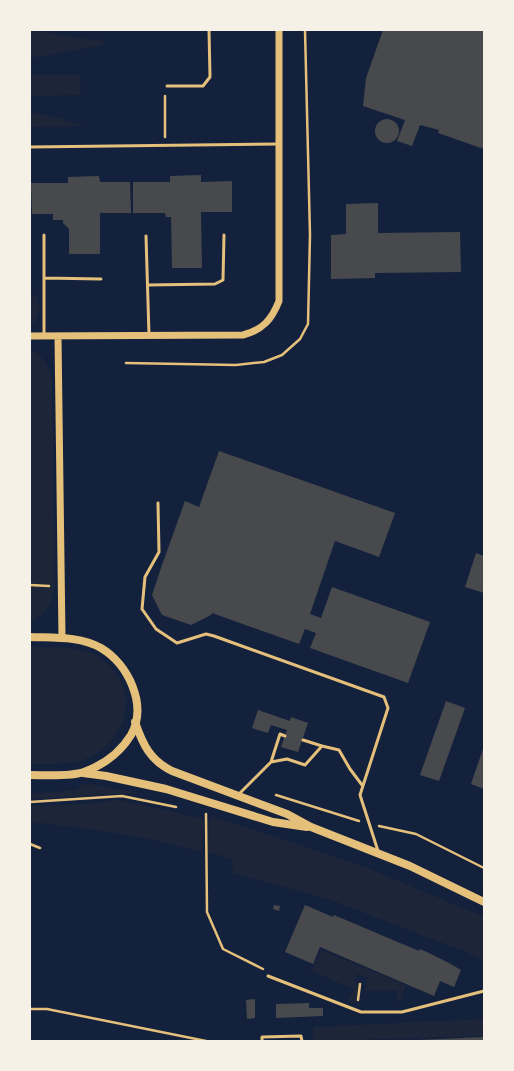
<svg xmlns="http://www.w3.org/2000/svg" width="514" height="1071" font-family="'Source Sans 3',sans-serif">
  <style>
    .green { fill: #1d2539 }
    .building { fill: #48494c }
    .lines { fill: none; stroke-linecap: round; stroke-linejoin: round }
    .path { stroke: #e5c07b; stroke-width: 2.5 }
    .service { stroke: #e5c07b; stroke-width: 3 }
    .tertiary { stroke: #e5c07b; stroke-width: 7 }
    .secondary { stroke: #e5c07b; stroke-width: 8 }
  </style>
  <rect width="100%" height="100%" fill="#14213d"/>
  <path class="green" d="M30,30l54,9 19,1 1,5 -74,13z
    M80,74l1,21 -51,1v-21z
    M30,113l13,1 43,12 -56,1z
    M30,294l6,1c6,12 4,22 -6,32z
    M30,348c13,9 18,16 22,31l3,206c-3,18 -9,29 -25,38z
    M30,647c21,0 44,-1 63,7 16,7 32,27 33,45 3,22 -16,50 -36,58 -18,8 -40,7 -60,7z
    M89,784l50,9 -109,6v-5l47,-4 4,-5z
    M120,800l80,18 4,4 -2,30c-56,-16 -114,-24 -172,-30v-16l54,-2z
    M212,817l65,20 88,30 119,50v44l-18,-9 -138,-53 -95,-26 -1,-14 -24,-7 1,-31z
    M321,950l85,35 -6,17 -2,-1 -1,-11 -33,1 4,-13 -11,-4 -3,7 4,2 -2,20 -8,-2 6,-12 -43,-18z
    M484,1019v17l-170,5 -1,-14z"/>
  <path class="building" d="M383,30h101v119l-46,-16 1,-3 -19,-5 -8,21 -15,-5 8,-21 -42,-14 3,-28z
    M375 131a12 12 0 1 1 24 0a12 12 0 1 1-24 0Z
    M201,175v7l31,-1v31h-31l1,56h-30l-1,-51h-5l-1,-4h-32v-31h37v-6z
    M99,176l1,6h30l1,31h-31v41h-31v-25l-6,-6v-3h-10v-6h-21l-1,-31h37v-6z
    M378,203v30l82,-1 1,40 -86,1v5l-44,1v-44l15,-1v-30z
    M219,451l176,62 -16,44 -44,-16 -25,73 11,4 11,-31 98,35 -22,61 -98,-35 6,-15 -11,-4 -6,15 -87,-31 -1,2 -20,10 -29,-10 -10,-20 10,-30 23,-64 14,6z
    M476,553l8,3v37l-19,-6z
    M446,701l19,7 -26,73 -19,-6z
    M258,710l32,11 1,-4 17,6 -10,29 -17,-5 6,-17 -16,-5 -3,8 -16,-5z
    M484,746v43l-13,-5z
    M274,905l6,1 -1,5 -6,-2z
    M305,905l28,12 1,-2 85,36 1,-2 9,4 20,10 12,7 -7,17 -14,-6 -6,15 -114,-49 -7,17 -28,-12z
    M255,999v19l-8,1 -1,-19z
    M309,1003v5h14v8l-47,2v-14z
    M484,1037v4h-66v-1z"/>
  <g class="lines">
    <path class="path" d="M165,96v41
      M126,363l110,2 28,-3 18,-7 18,-16 8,-15 2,-89 -5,-205
      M30,585l19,1
      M276,795l83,26
      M30,802l92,-6 54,11
      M206,814l1,98 16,37 40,20
      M379,826l37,8 68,34
      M30,844l10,4
      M358,1000l2,-16
      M30,1009h17l159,32"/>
    <path class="service" d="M167,86h36l7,-9 -1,-47
      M30,147l249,-3
      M146,236l3,99
      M44,278l57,1
      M148,285l67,-1 8,-4 1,-45
      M44,336v-101
      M158,503l1,49 -14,25 -3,32 14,20 21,14 29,-9 8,2 170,61 4,11 -28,87 18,56
      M303,740l19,6
      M271,762l16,-3 18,6 17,-19 17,4 11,19 12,16
      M239,794l32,-32 9,-28 5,2
      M268,976l93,36h41l82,-21
      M262,1041v-4l39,-1 1,5"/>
    <path class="tertiary" d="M30,336l213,-1c20,-5 29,-16 36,-34v-271
      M58,336l4,302"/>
    <path class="secondary" d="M30,637c24,1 50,-1 71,11 27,16 47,57 30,87 -11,18 -28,30 -47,37 -14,5 -39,3 -54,3
      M135,722c8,23 15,38 37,49l115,43 24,13 99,39 74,36
      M83,773l23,3 60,13 107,33 34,5"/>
  </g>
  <rect width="514" height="1071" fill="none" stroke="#f6f1e7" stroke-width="62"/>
</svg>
